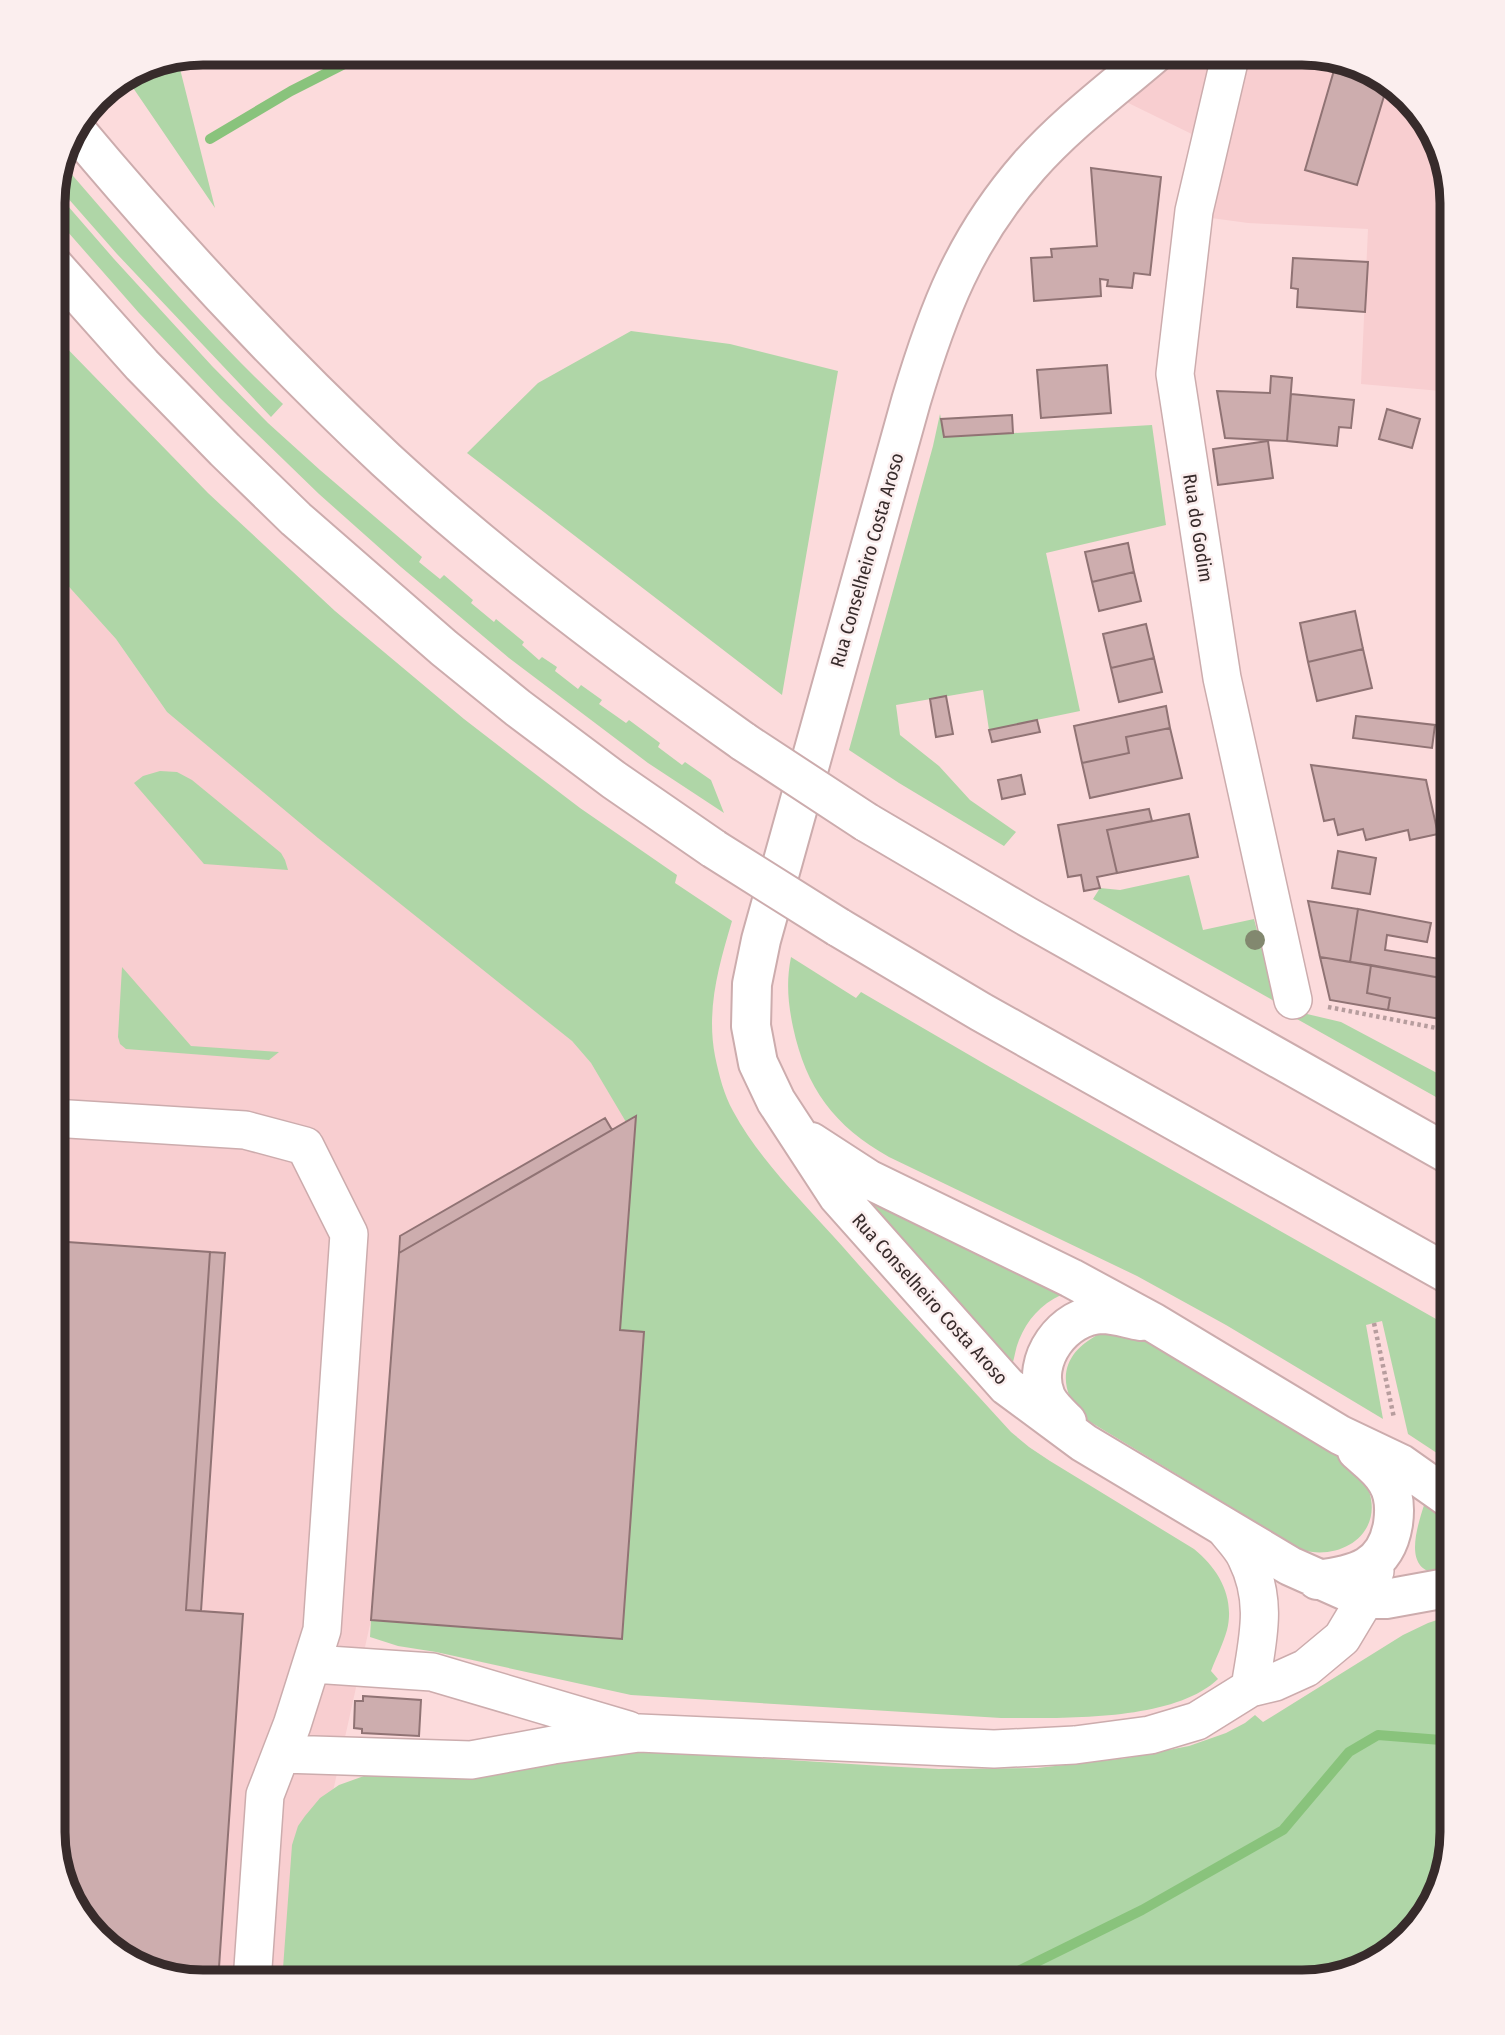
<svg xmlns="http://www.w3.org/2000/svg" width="1505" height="2035" font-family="'Fira Sans Condensed',sans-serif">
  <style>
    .built { fill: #f8ced0 }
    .green { fill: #afd6a7 }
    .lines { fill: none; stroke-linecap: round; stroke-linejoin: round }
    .stream { stroke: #89c37c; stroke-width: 10 }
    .building { fill: #cdadae; stroke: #907374; stroke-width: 2 }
    .minor-casing { stroke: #ccacad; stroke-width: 40 }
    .major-casing { stroke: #ccacad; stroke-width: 42 }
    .highway-casing { stroke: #ccacad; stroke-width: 42 }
    .path { stroke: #b79d9e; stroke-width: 4.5; stroke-dasharray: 3.5 3.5; stroke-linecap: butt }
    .minor { stroke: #fff; stroke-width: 37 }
    .major { stroke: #fff; stroke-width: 38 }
    .highway { stroke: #fff; stroke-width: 38 }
    .highway-bridge-casing { stroke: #ccacad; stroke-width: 42; stroke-linecap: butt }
    .highway-bridge { stroke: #fff; stroke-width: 38 }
    .tree { fill: #82886f }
    .labels { text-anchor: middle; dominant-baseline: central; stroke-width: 5; stroke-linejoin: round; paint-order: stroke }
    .street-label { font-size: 19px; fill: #372b2b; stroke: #fbeeee }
    .rim { fill: none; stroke: #372b2b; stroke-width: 9 }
  </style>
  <rect width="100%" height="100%" fill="#fcdbdc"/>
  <path class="built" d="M1163,53h149l66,20 54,54 20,75v190l-91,-8 7,-155 -120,-6 -37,-5 -7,-78 -90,-44z
    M53,569l63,70 51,73 405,329 19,22 36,59 17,210 -22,307 -251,-19 -39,176 -16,186h-123l-66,-20 -54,-54 -20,-75z"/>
  <path class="green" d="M177,57l38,151 -90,-132 20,-12z
    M61,162c72,83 142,167 222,242l-12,13 -154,-163 -58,-66 -4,-5z
    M54,190l60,69 98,107 56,57 52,47 102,87 -3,5 21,17 4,-4 29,25 -2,3 23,19 2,-3 28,23 -2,3 17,15 3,-3 15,10 -2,4 23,18 3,-4 21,15 -3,4 27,19 3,-3 31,23 -2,4 24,18 3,-3 26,18 13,33 -76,-50 -139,-105 -108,-91 -82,-73 -99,-96 -81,-85 -86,-98z
    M631,331l99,13 108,27 -56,324 -315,-242 71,-70z
    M53,334l155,159 127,118 129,108 53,41 63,48 97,67 -2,8 57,38c-13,44 -26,88 -17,135 4,19 9,39 18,55 27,50 73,94 110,136 55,63 112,123 168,185l18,15 21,14 144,88c25,20 41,49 33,81 -4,14 -11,28 -16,41l7,8c-45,43 -157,39 -217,39l-370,-23 -195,-43 -38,-6 -28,-9 1,-17 251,18 22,-305 -24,-3 6,-208 -35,-59 -19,-22 -254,-203 -151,-126 -51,-73 -63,-70z
    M940,414l5,23 207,-12 14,100 -120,28 34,158 -91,19 -6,-40 -87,15 4,30 39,31 31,34 46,32 -12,14 -105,-63 -50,-33 84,-304z
    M160,771l17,1 15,8 89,73 4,7 3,10 -84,-6 -70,-81 9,-7z
    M1189,875l14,55 51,-11 17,65 19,26 51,12 111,59v25l-164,-92 2,-4 -197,-111 7,-11 20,2z
    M791,957l65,41 5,-6 129,75 462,261v135l-44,-29 -26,-113 -16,4 17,94 -157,-94 -89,-49 -248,-119c-55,-31 -83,-69 -96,-130 -5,-24 -7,-45 -2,-70z
    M122,967l69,79 88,6 -10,8 -143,-11 -6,-5 -2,-7z
    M863,1196l199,96 -1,3c-20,9 -34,25 -42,45 -3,7 -4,15 -6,22l-3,2z
    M1104,1332l36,6 206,122c9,9 20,18 23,31 14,43 -28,70 -67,59l-220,-133c-28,-35 -19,-67 22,-85z
    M1425,1502l27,14v57c-5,0 -11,1 -16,0 -35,-4 -17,-51 -11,-71z
    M1452,1615v218l-19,74 -55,55 -75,20h-1021l10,-137 6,-19 7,-10 15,-18 19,-13 25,-9 73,2 34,-3 167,-25 244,16 57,3 98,-1 90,-10 62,-12 37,-13 19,-10 10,-8 8,7 140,-87 25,-12z"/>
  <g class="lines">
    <path class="stream" d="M210,139l81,-48 75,-38
      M996,1982l146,-72 141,-80 66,-78 29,-17 63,5 11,-4"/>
  </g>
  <path class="building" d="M1337,60l41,13 10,10 -31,102 -52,-15z
    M1091,168l70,9 -11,98 -16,-2 -2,15 -25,-2 1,-6 -8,-1 1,17 -67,5 -3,-43 21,-1 -1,-8 46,-3z
    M1450,219l2,1v142l-13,-2z
    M1293,258l75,4 -3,50 -68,-5 1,-18 -7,-1z
    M1107,365l4,48 -70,5 -4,-48z
    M1271,376l21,2 -5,63 -62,-3 -8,-47 53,2z
    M1291,394l63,6 -3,28 -12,-1 -2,19 -50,-5z
    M1387,409l33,10 -8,29 -33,-9z
    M1012,415l1,18 -69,4 -3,-18z
    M1268,441l5,37 -55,7 -5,-36z
    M1128,543l6,29 -42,10 -7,-30z
    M1134,572l7,29 -42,10 -7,-29z
    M1355,611l8,38 -55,13 -8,-39z
    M1146,624l8,34 -43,10 -8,-34z
    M1363,649l9,39 -55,13 -9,-39z
    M1154,658l8,34 -43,10 -8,-34z
    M946,696l7,38 -17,3 -6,-38z
    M1166,706l4,22 -44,9 3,16 -47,10 -8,-37z
    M1356,716l79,9 -3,23 -79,-10z
    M1037,720l3,12 -48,10 -3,-12z
    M1170,728l12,50 -92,20 -8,-35 47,-10 -3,-16z
    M1311,765l115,15 12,54 -28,6 -2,-10 -42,10 -3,-11 -25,6 -4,-16 -10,2z
    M1021,775l4,19 -23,5 -4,-19z
    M1149,809l3,12 -45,9 10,43 -20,4 3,11 -16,3 -3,-16 -13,2 -10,-52z
    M1189,814l9,43 -81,16 -10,-43z
    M1338,851l38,7 -6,36 -38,-6z
    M1308,901l50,8 -8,53 -30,-5z
    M1358,909l73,14 -4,19 -40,-7 -2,15 67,11v19l-102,-18z
    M1320,957l51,8 -4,28 23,5 -2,12 -58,-10z
    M1371,965l81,15v41l-64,-11 2,-12 -23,-5z
    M636,1116l-16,214 24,2 -22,307 -251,-19 28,-367z
    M605,1118l7,12 -213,123 1,-17z
    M53,1241l157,11 -24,358 57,4 -25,368h-25l-66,-20 -54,-54 -21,-75z
    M210,1252l15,1 -24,358 -15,-1z
    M363,1696l58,4 -2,36 -57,-3v-4l-8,-1 1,-27h8z"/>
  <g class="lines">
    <defs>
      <path id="minor" d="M1231,53l-37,158 -19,163 47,304 71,322
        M53,1118l192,12 60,16 44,88 -27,396 -30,95 -27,70 -13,187
        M1223,1526c7,10 18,20 23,31 23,46 11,84 4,131
        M313,1664l119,8 196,58
        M282,1754l189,6 82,-15 86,-12 355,16 81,-4 75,-10 47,-14 53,-33 25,-6 31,-14 36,-30 18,-30 15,-37"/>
      <path id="major" d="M1155,53c-42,36 -89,71 -126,113 -64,73 -91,144 -118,235l-150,539 -9,44 -1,42 7,37 18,38 62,95 169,190 77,57 206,123 74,33h22l66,-12
        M811,1142l57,37 203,99 83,45 186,112 61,29 51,36
        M1067,1422c-7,-7 -17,-16 -21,-25 -16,-37 18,-82 56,-83 13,0 27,5 39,7
        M1317,1580c39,-5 69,-12 76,-56 2,-14 2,-29 -6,-42 -7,-13 -20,-22 -30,-31"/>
      <path id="highway" d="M74,128c98,117 201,228 312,332 112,103 234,194 358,282
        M53,265l89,100 83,85 71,69 148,129 74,60 96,72 100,69
        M866,822l160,94 426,240
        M838,927l143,85 471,264"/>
    </defs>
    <use href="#minor" class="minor-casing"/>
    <use href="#major" class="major-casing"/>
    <use href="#highway" class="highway-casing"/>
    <path class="path" d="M1328,1007l124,24
      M1374,1323l20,95"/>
    <use href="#minor" class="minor"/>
    <use href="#major" class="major"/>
    <use href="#highway" class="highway"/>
    <defs>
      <path id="highway-bridge" d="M744,742l122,80
        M714,849l124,78"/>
    </defs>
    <use href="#highway-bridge" class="highway-bridge-casing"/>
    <use href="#highway-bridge" class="highway-bridge"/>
  </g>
  <circle class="tree" cx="1255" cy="940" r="10"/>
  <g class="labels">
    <g class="street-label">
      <text transform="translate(1198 528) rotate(81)">Rua do Godim</text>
      <text transform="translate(867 560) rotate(-74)">Rua Conselheiro Costa Aroso</text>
      <text transform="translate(930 1299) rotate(48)">Rua Conselheiro Costa Aroso</text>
    </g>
  </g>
  <path d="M0 0H1505V2035H0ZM203 65H1302A138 138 0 0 1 1440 203V1832A138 138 0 0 1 1302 1970H203A138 138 0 0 1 65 1832V203A138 138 0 0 1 203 65Z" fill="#fbeeee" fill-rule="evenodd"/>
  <path class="rim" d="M203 65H1302A138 138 0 0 1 1440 203V1832A138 138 0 0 1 1302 1970H203A138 138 0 0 1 65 1832V203A138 138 0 0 1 203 65Z"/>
</svg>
